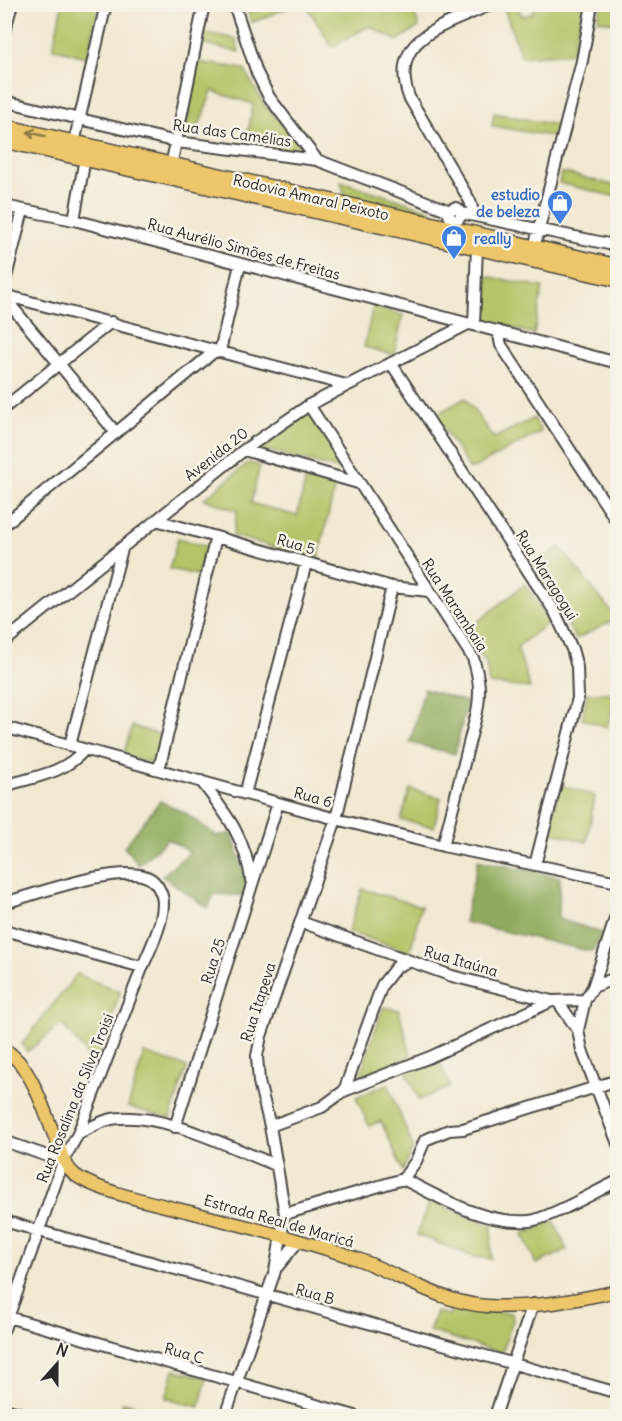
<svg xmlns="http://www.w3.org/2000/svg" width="622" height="1421" font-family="Delius,sans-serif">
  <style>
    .green { fill: #b4c467; stroke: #707849; stroke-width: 1.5 }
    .forest { fill: #8faa5c; stroke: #5d6a44; stroke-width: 1.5 }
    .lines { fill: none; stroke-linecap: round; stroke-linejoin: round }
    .minor-casing { stroke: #494744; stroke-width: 14 }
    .major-casing { stroke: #494744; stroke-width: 15 }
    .highway-casing { stroke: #494744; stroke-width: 18 }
    .minor { stroke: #fff; stroke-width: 10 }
    .major { stroke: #ecc669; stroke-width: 12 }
    .highway { stroke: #ecc669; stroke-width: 15 }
    .oneway { stroke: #8c784a }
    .labels { text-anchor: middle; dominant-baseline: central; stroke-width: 5; stroke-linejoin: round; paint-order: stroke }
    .street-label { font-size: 15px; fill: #2b2b2b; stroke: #f7f3e8 }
    .shop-label { font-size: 15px; font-weight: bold; fill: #366cbe; stroke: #f7f3e8; text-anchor: end }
  </style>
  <rect width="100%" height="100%" fill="#f7f3e8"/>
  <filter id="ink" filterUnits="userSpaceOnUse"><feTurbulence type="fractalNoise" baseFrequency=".0167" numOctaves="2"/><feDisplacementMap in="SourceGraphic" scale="12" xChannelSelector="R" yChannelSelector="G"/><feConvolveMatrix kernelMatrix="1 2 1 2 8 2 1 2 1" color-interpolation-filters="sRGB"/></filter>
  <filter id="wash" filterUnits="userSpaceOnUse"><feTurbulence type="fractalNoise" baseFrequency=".008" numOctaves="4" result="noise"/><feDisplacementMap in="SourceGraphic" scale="24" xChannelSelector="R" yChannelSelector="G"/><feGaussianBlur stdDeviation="1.35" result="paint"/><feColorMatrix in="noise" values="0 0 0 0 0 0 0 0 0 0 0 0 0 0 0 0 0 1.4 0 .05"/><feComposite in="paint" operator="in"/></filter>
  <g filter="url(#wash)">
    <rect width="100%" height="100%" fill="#f1e8d0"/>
    <path class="green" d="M297,4l-46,19 -5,-18v-1z
      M62,5h37l-11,53 -35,-10z
      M306,5h106l7,22 -22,14 -28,-15 -37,21z
      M510,5h5l8,11 11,-3 -2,-8h52l-12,48 -51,4 -17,-49z
      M600,5h17v18l-19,-3z
      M206,33l30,6 3,13 -36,-8z
      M198,62l46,7 20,35 44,49 -62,-10 7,-39 -41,-13 -17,46 -10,-2z
      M494,113l63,12 -2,12 -63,-11z
      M561,172l56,14v11l-58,-14z
      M341,181l91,30 -2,5 -85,-19z
      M486,276l57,11 -9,47 -52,-15z
      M373,306l30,9 -9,40 -30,-8z
      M465,398l29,40 40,-20 7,14 -71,38 -35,-55z
      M303,413h5l38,55 -2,3 -86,-23z
      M248,463l12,3 -9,37 46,13 9,-38 29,8 -17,73 -85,-23 4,-25 -33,-12z
      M178,538l30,9 -6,29 -33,-7z
      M560,547l57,72 -41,20 -44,-74z
      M525,584l24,38 -32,25 13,41 -41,-4 -3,-21 -21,-31z
      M587,693h30l-10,34 -25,-8z
      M132,726l30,9 -6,29 -33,-8z
      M558,784l37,12 -8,46 -36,-10z
      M410,789l31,9 -7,29 -33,-7z
      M362,889l59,17 -11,46 -62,-20z
      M77,974l43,18 -24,73 -34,-41 -35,28 -5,-8z
      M383,1007l16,3 12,46 -52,23z
      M144,1053l43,14 -17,52 -42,-12z
      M438,1058l12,29 -31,13 -13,-29z
      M388,1084l25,63 -10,24 -22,-50 -12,5 -13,-29z
      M430,1201l62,25 -1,33 -17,-2 -57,-22z
      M554,1221l13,29 -31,14 -13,-30z
      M452,1308l60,5 1,7 -11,33 -73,-22 7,-19 13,3z
      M174,1370l33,8 -8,29 -33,-9z
      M123,1402l32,8 -1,6h-35z"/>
    <path class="forest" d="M424,689l43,13 -12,52 -45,-11z
      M160,801l25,12 32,23 15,-3 18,63 -36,-2 -6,14 -46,-32 28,-24 -22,-13 -29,26 -15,-18z
      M478,860l82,17 -1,42 43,14 -9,19 -129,-30z"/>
  </g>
  <g filter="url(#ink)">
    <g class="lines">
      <defs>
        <path id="minor" d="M234,4l23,69 12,24 48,63
          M4,33l8,-29
          M4,101l173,41 140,18 133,51
          M74,143l32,-139
          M171,166l33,-162
          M4,206l70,14 544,143
          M449 214a6 6 0 1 1 12 0a6 6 0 1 1-12 0Z
          M461,213l157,33
          M474,215l-4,-14 -61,-104c-22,-61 38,-71 82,-93
          M74,220l11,-62
          M534,248l48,-187 10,-57
          M4,285l19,-75
          M4,295l342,90
          M4,297l112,136
          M474,325l3,-78
          M498,331l3,14 117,178
          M220,351l20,-87
          M391,363l164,249 17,37 5,18 1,31 -43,167
          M309,405l164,253c6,19 8,34 4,54l-34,134
          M4,408l107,-86
          M244,450l114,33
          M156,520l236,67 37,4
          M4,525l211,-174
          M4,642l240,-192 65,-45 159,-81
          M4,727l332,92 107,27 175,36
          M70,745l52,-196
          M159,769l57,-232
          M201,781c28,36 45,58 51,104
          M4,786c29,-9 60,-12 80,-36
          M245,794l61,-231
          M4,903c30,-8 121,-42 147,-24 7,5 12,16 12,24 0,24 -16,51 -24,73 -21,53 -41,106 -61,158l-14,25 -60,170
          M301,922l151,54 100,25 33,-1 8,-13 25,-77
          M4,930l138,37
          M593,987l25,-10
          M585,1000l-7,30 4,20 36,94
          M558,1002l20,28
          M344,1091l86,-34 122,-56
          M270,1126l52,-19 22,-16 38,-106 14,-18 14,-6
          M175,1127l103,-324
          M78,1134c13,-7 28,-16 43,-16 48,-3 110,30 155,47
          M4,1141l49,17 11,1
          M403,1179c40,20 80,45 126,42 18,-1 69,-31 89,-40
          M285,1214l118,-35 13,-18 9,-21 24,-10 14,-1 155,-49
          M4,1221l614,172
          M278,1266l21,-26
          M4,1316l351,100
          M4,1409l26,7
          M225,1416l50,-145 10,-57 -15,-88 -11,-44 -2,-26 4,-20 75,-217 56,-232
          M495,1416l38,-112"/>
        <path id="major" d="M4,1049c29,17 40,64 53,93 4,11 8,24 17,32 20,17 88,31 116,38 57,15 114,28 170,48 42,16 82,43 127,46 42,3 90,-6 131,-15"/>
        <path id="highway" d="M4,127l614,140
          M4,140l614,139"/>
      </defs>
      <use href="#minor" class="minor-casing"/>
      <use href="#major" class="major-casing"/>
      <use href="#highway" class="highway-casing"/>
      <use href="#minor" class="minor"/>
      <use href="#major" class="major"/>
      <use href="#highway" class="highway"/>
    </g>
    <defs><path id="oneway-shaft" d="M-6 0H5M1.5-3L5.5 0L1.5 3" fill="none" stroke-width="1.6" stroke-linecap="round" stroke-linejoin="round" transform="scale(1.5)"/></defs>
    <use class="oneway" href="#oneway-shaft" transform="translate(36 134) rotate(-167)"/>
  </g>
  <defs>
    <symbol id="shop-pin" viewBox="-11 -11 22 30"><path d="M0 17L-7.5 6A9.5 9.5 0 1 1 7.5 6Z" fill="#3f7fe0" stroke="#f7f3e8"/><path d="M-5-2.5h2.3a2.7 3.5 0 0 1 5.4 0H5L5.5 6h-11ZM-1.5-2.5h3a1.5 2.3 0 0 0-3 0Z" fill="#fff"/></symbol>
  </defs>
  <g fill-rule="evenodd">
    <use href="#shop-pin" x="545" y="188" width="30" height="40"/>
    <use href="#shop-pin" x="439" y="223" width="30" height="40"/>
  </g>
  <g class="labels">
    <g class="street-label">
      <text transform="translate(232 133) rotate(8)">Rua das Camélias</text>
      <text transform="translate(311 197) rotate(13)">Rodovia Amaral Peixoto</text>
      <text transform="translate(244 249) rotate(15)">Rua Aurélio Simões de Freitas</text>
      <text transform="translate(216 454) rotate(-38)">Avenida 20</text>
      <text transform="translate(296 544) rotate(16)">Rua 5</text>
      <text transform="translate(547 575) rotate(58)">Rua Maragogui</text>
      <text transform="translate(455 605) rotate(57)">Rua Marambaia</text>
      <text transform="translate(313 797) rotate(16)">Rua 6</text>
      <text transform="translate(213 961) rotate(-72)">Rua 25</text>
      <text transform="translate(461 961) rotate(16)">Rua Itaúna</text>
      <text transform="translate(258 1002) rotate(-72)">Rua Itapeva</text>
      <text transform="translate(75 1098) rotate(-68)">Rua Rosalina da Silva Troisi</text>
      <text transform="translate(279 1221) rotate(16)">Estrada Real de Maricá</text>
      <text transform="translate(315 1294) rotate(16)">Rua B</text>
      <text transform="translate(184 1353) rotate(16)">Rua C</text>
    </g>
    <g class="shop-label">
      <text x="540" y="194">estudio<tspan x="540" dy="17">de beleza</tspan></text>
      <text x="474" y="238" text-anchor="start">really</text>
    </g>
  </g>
  <rect width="622" height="1421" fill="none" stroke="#f7f3e8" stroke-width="24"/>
  <g transform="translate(57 1364) rotate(21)" stroke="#f7f3e8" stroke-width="4.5" paint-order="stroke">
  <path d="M0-4.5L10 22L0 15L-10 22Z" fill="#2b2b2b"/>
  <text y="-9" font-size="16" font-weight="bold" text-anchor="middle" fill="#2b2b2b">N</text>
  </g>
</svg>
